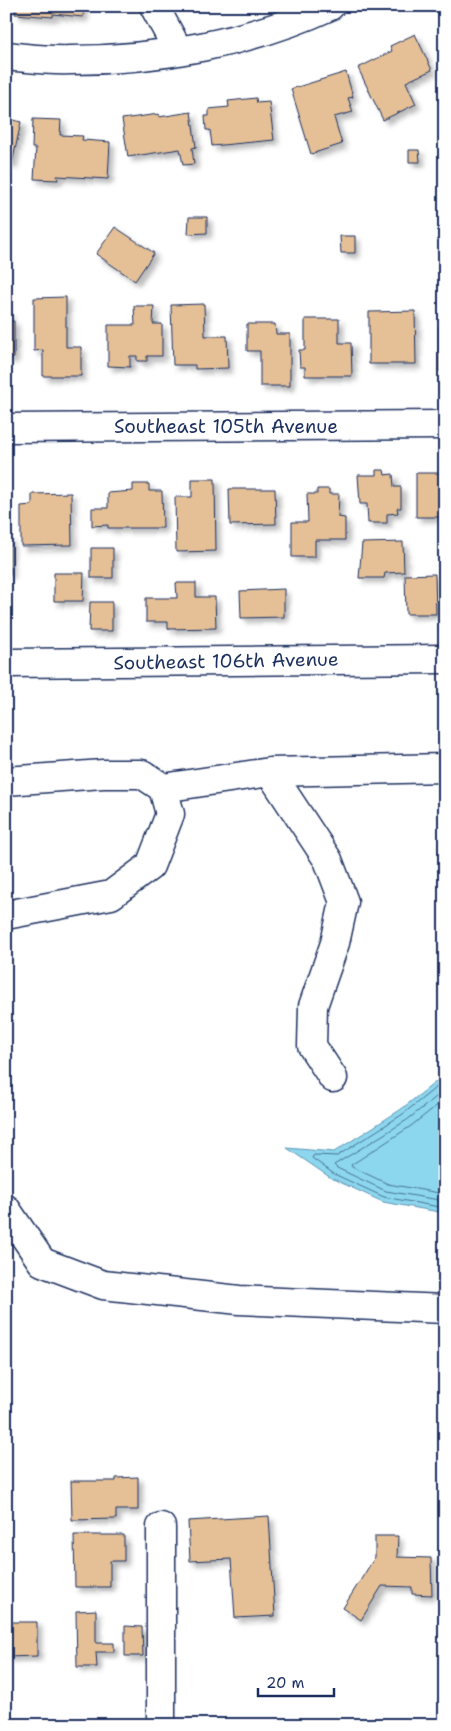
<svg xmlns="http://www.w3.org/2000/svg" width="451" height="1731" font-family="'Shantell Sans',sans-serif">
  <style>
    .water { fill: #8cd7ed; stroke: #5f94b4 }
    .lines { fill: none; stroke-linecap: round; stroke-linejoin: round }
    .shore { stroke: #487297; stroke-width: 1 }
    .building { fill: #e5c096; stroke: #1b2f5e; filter: url(#shadow) }
    .minor-casing { stroke: #1b2f5e; stroke-width: 31 }
    .minor { stroke: #fff; stroke-width: 28 }
    .labels { text-anchor: middle; dominant-baseline: central; stroke-width: 4; stroke-linejoin: round; paint-order: stroke }
    .street-label { font-size: 19px; fill: #1b2f5e; stroke: #fff }
  </style>
  <defs>
    <filter id="shadow"><feDropShadow dx="4.5" dy="4.5" stdDeviation="2.5" flood-color="#0004"/></filter>
  </defs>
  <rect width="100%" height="100%" fill="#fff"/>
  <filter id="ink" filterUnits="userSpaceOnUse"><feTurbulence type="fractalNoise" baseFrequency=".02" numOctaves="2"/><feDisplacementMap in="SourceGraphic" scale="10" xChannelSelector="R" yChannelSelector="G"/><feConvolveMatrix kernelMatrix="1 2 1 2 8 2 1 2 1" color-interpolation-filters="sRGB"/></filter>
  <g filter="url(#ink)">
    <path class="water" d="M445,1078v135l-62,-11 -52,-24 -44,-30 47,4 66,-42 37,-29z"/>
    <g class="lines">
      <path class="shore" d="M445,1083l-6,2 -36,29 -66,42 -23,-1 -2,3 22,16 50,23 61,11
        M445,1090l-38,30 -73,45 3,3 49,23 59,10
        M445,1099l-34,27 -60,39 1,2 36,17 57,10"/>
    </g>
    <path class="building" d="M16,6h68l-1,11 -30,-3v3l-38,-3z
      M415,34l17,36 -26,12 10,22 -33,16 -25,-52 34,-17 -2,-5z
      M346,72l7,25 -5,1 5,14 -19,5 8,27 -31,10 -20,-65z
      M256,98l1,5 12,-1 5,38 -62,6 -2,-16h-4l-1,-14h4v-7l20,-2 -1,-6z
      M191,112l5,35 -4,1 2,16 -11,1 -3,-16 -52,8 -6,-38 37,-5v3z
      M6,118l15,4 -9,42 -6,-1z
      M33,119l28,1 -1,15 23,1 -1,4 28,2 -2,37 -51,-3 1,4 -24,-1 2,-31h-4z
      M409,150h10l1,12h-11z
      M189,217h18v16l-19,1z
      M115,227l39,26 -19,28 -39,-27z
      M340,236h15v17h-14z
      M66,297v50h15v29h-38v-26l-9,1v-53z
      M204,304l1,32h22l1,32 -33,1v-4h-22l-2,-60z
      M134,306h20l-1,18h9v32h-15v5h-10v-5h-7v11l-22,-1v-41h27z
      M415,311l1,53h-47v-52z
      M6,312h3v9h5v37h-8z
      M305,319h34v24h12l1,33h-47v-9h-5l-1,-17h6z
      M247,324h28l1,10h14v52h-30v-35h-13z
      M445,326v45h-6v-44z
      M376,470h8l1,5 8,-1 1,13h7v21h-4l1,5 -11,1v9h-19l-1,-19h-7l-2,-29h18z
      M416,473h29v44h-29z
      M192,479h23l1,72 -40,1 -1,-55h17z
      M133,484h16v7h13l1,37h-55v-3l-16,1v-18h16v-15l25,-2z
      M229,489h46l1,35 -46,1z
      M317,489h12v5h10l-1,23 7,1v22h-30v17h-23v-35h16l-1,-28h10z
      M71,493l1,52 -51,1v-40l11,-1v-11z
      M6,538h4v36h-4z
      M403,542l1,30 -19,1 -1,5h-25l3,-35z
      M91,548h22v30h-22z
      M54,573h30l-1,28h-29z
      M435,574l1,40h-30l-1,-39z
      M176,583h20v14h19l1,31 -48,1v-7h-22v-24h31z
      M284,589v28l-43,1 -1,-27z
      M90,602h22v29h-23z
      M138,1477v33h-22v9l-44,1 -1,-39h45v-3z
      M269,1516l6,100 -40,2 -4,-59 -41,2 -2,-40z
      M74,1535h50v26h-14v26h-35z
      M375,1536h23l-1,21 34,1 1,37 -20,-1v-7l-30,-1 -21,34 -18,-12 32,-51z
      M96,1610v33h18v9h-18l1,15h-20l-1,-56z
      M6,1622h31v34l-31,1z
      M125,1626l17,1 1,29h-18z"/>
    <g class="lines">
      <defs>
        <path id="minor" d="M154,6l24,44
          M6,56c22,2 43,5 65,4 86,0 181,-18 259,-54
          M6,428l439,-3
          M6,663l439,-4
          M270,772l58,88 16,42 -9,41 -22,63 -1,40 21,32
          M6,781l97,-7h39l21,14 7,26 -20,52 -39,29 -105,20
          M163,788l107,-16 175,-4
          M6,1209l36,53 61,23 136,15 206,9
          M161,1527v198"/>
      </defs>
      <use href="#minor" class="minor-casing"/>
      <use href="#minor" class="minor"/>
    </g>
  </g>
  <g class="labels">
    <g class="street-label">
      <text x="226" y="426">Southeast 105th Avenue</text>
      <text transform="translate(226 661) rotate(-1)">Southeast 106th Avenue</text>
    </g>
  </g>
  <rect width="451" height="1731" fill="none" stroke="#fff" stroke-width="25"/>
  <rect x="12" y="12" width="426" height="1706" fill="none" stroke="#1b2f5e" stroke-width="2" filter="url(#ink)"/>
  <path d="M258 1688v8h76v-8" fill="none" stroke="#1b2f5e" stroke-width="2.5"/>
  <text x="266" y="1688" font-size="15" fill="#1b2f5e" stroke="#ffffff" stroke-width="4" paint-order="stroke">20 m</text>
</svg>
